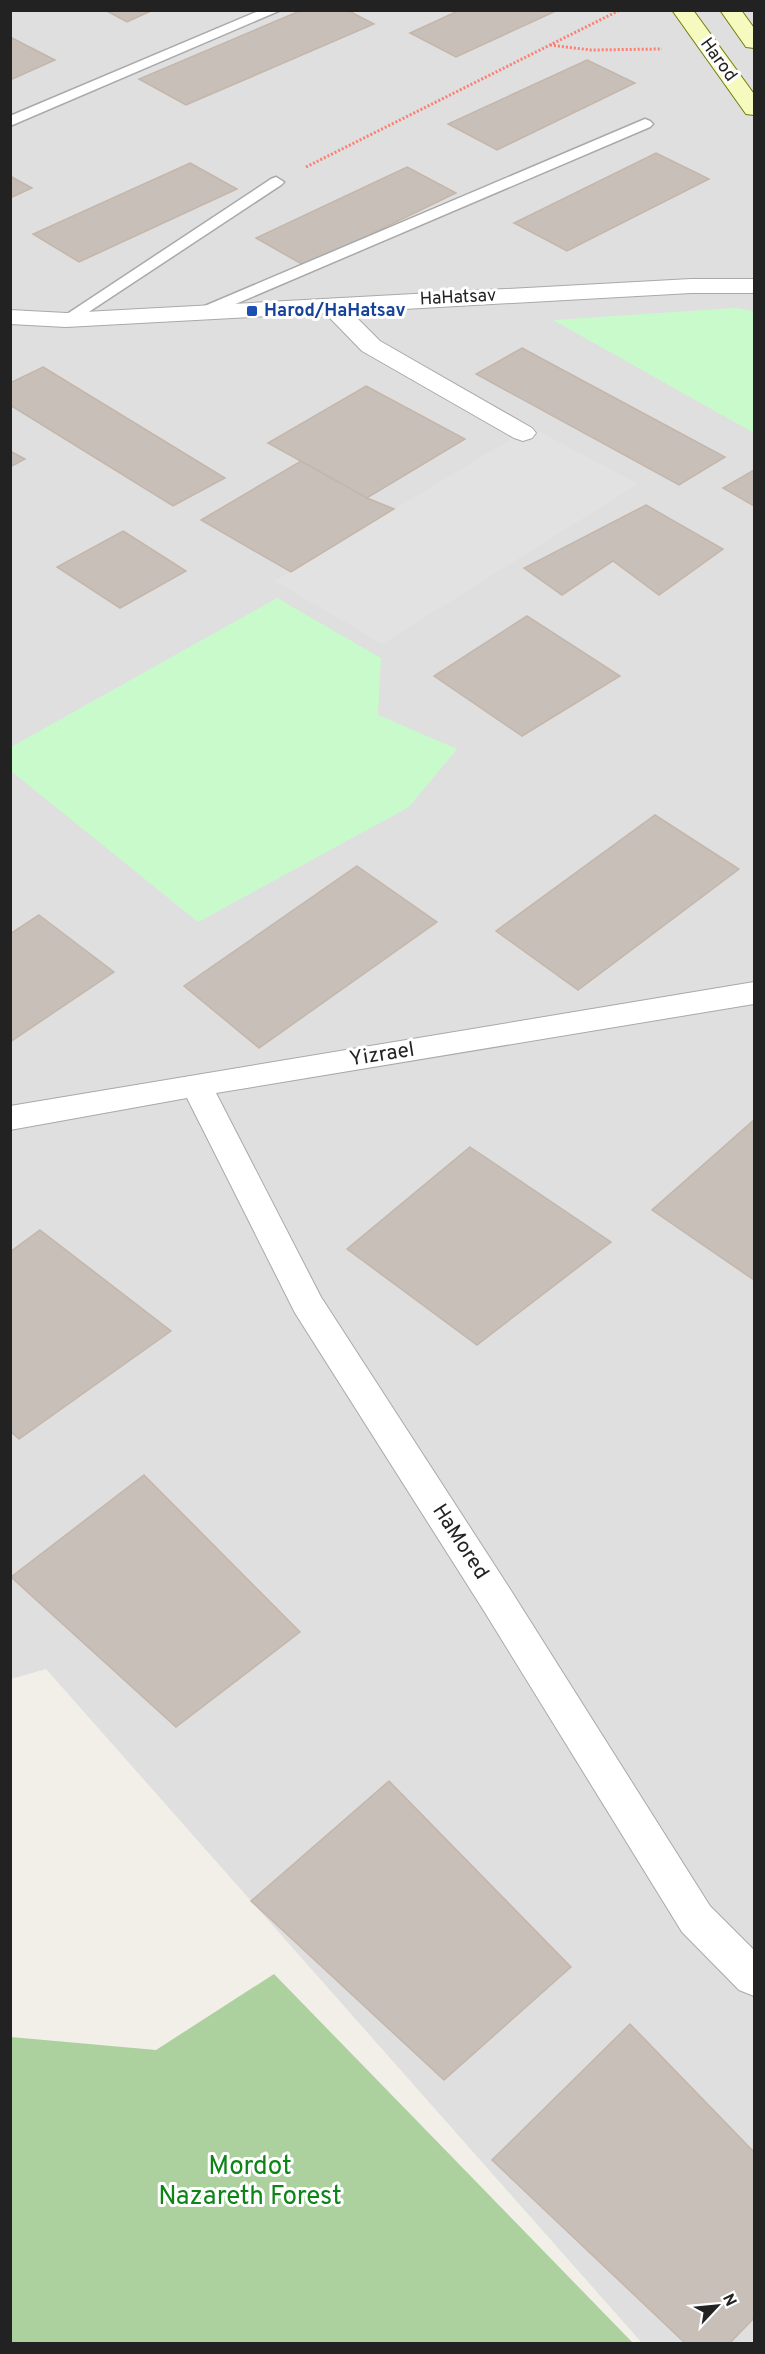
<svg xmlns="http://www.w3.org/2000/svg" width="765" height="2354" font-family="Overpass,sans-serif">
  <style>
    .residential { fill: #e0dfdf }
    .forest { fill: #add19e }
    .park { fill: #c8facc }
    .parking { fill: #e2e2e2 }
    .building { fill: #c7bfb8; stroke: #c4b6ab; stroke-width: 1.5 }
    .lines { fill: none; stroke-linecap: round; stroke-linejoin: round }
    .lane-casing { stroke: #a9a9a9; stroke-width: 3 }
    .street-casing { stroke: #a9a9a9; stroke-width: 2 }
    .secondary-casing { stroke: #707d05; stroke-width: 2 }
    .path { stroke: #fa8072; stroke-width: 3; stroke-dasharray: 2 2; stroke-linecap: butt }
    .lane { fill: #fff; fill-rule: evenodd }
    .street { fill: #fff; fill-rule: evenodd }
    .secondary { fill: #f7fabf; fill-rule: evenodd }
    .transit-dot { fill: #1a4fb4; stroke: #fff; stroke-width: 2 }
    .labels { text-anchor: middle; dominant-baseline: central; stroke-width: 6; stroke-linejoin: round; paint-order: stroke }
    .far-street-label { font-size: 18px; fill: #222; stroke: #fff }
    .far-transit-label { font-size: 18px; font-weight: bold; fill: #164399; stroke: #fff; text-anchor: start }
    .street-label { font-size: 21px; fill: #222; stroke: #fff }
    .near-park-label { font-size: 26px; fill: #0c8416; stroke: #fff }
  </style>
  <rect width="100%" height="100%" fill="#f2efe9"/>
  <path class="residential" d="M11,11h743v2332h-112l-596,-674 -35,10z"/>
  <path class="forest" d="M274,1974l359,369h-622v-306l145,13z"/>
  <path class="park" d="M735,308l19,3v122l-201,-113z
    M277,598l104,60 -3,57 79,34 -48,58 -211,115 -187,-151v-24z"/>
  <path class="parking" d="M531,427l107,57 -256,160 -107,-63z"/>
  <path class="building" d="M105,10h48l-26,12z
    M302,10h45l27,14 -188,81 -47,-26z
    M460,10h98l-102,47 -46,-24z
    M10,37l45,23 -45,20z
    M587,60l48,23 -138,67 -49,-26z
    M656,153l53,26 -142,72 -53,-28z
    M190,163l47,26 -158,73 -46,-28z
    M407,167l49,26 -151,73 -49,-28z
    M10,176l22,12 -22,10z
    M522,348l203,109 -46,28 -203,-111z
    M43,367l182,111 -52,28 -163,-101v-22z
    M366,386l99,53 -98,59 -99,-55z
    M10,451l15,8 -15,8z
    M301,461l66,37 27,11 -103,63 -90,-52z
    M754,470v36l-31,-18z
    M646,505l77,44 -64,46 -46,-34 -51,34 -38,-27z
    M123,531l63,40 -66,37 -63,-41z
    M527,616l93,60 -98,60 -88,-60z
    M655,815l84,54 -161,121 -82,-59z
    M357,866l80,56 -178,126 -75,-62z
    M39,915l75,57 -104,70v-108z
    M754,1120v160l-102,-70z
    M470,1147l141,95 -134,103 -130,-96z
    M40,1230l131,101 -152,108 -9,-8v-179z
    M144,1475l156,157 -124,95 -165,-150z
    M389,1781l182,186 -127,113 -193,-179z
    M630,2024l124,128v166l-25,26h-43l-194,-184z"/>
  <g class="lines">
    <defs>
      <path id="lane" d="M261,10h20l-271,116v-10z
        M645,119l5,2 3,3 -3,3 -438,187 -6,2 -8,-5 2,-3z
        M276,177l8,5 -3,3 -209,138h-12l-2,-3 213,-141z"/>
      <path id="street" d="M691,279h63v14h-63l-340,19 29,29 152,87 4,5 -4,5 -9,3 -9,-3 -152,-87 -37,-38 -259,14 -56,-3v-14l56,3z
        M754,982v22l-538,89 105,204 189,292 200,317 44,44v46l-15,-6 -57,-58 -198,-321 -189,-298 -108,-215 -177,32v-24z"/>
      <path id="secondary" d="M672,10h21l61,84v21l-8,-1z
        M720,10h21l13,18v20l-8,-1z"/>
    </defs>
    <use href="#lane" class="lane-casing"/>
    <use href="#street" class="street-casing"/>
    <use href="#secondary" class="secondary-casing"/>
    <path class="path" d="M550,45l41,5 71,-1
      M306,167l314,-157"/>
    <use href="#lane" class="lane"/>
    <use href="#street" class="street"/>
    <use href="#secondary" class="secondary"/>
  </g>
  <rect class="transit-dot" x="246" y="305" width="12" height="12" rx="3"/>
  <g class="labels">
    <g class="far-street-label">
      <text transform="translate(718 60) rotate(54)">Harod</text>
      <text transform="translate(458 298) rotate(-3)">HaHatsav</text>
    </g>
    <g class="far-transit-label">
      <text x="264" y="311">Harod/HaHatsav</text>
    </g>
    <g class="street-label">
      <text transform="translate(382 1055) rotate(-9)">Yizrael</text>
      <text transform="translate(460 1542) rotate(57)">HaMored</text>
    </g>
    <g class="near-park-label">
      <text x="250" y="2167">Mordot<tspan x="250" dy="30">Nazareth Forest</tspan></text>
    </g>
  </g>
  <rect width="765" height="2354" fill="none" stroke="#222222" stroke-width="24"/>
  <g transform="translate(717 2306) rotate(64)" stroke="#ffffff" stroke-width="4.5" paint-order="stroke">
  <path d="M0-4.5L10 22L0 15L-10 22Z" fill="#222222"/>
  <text y="-9" font-size="16" font-weight="bold" text-anchor="middle" fill="#222222">N</text>
  </g>
</svg>
